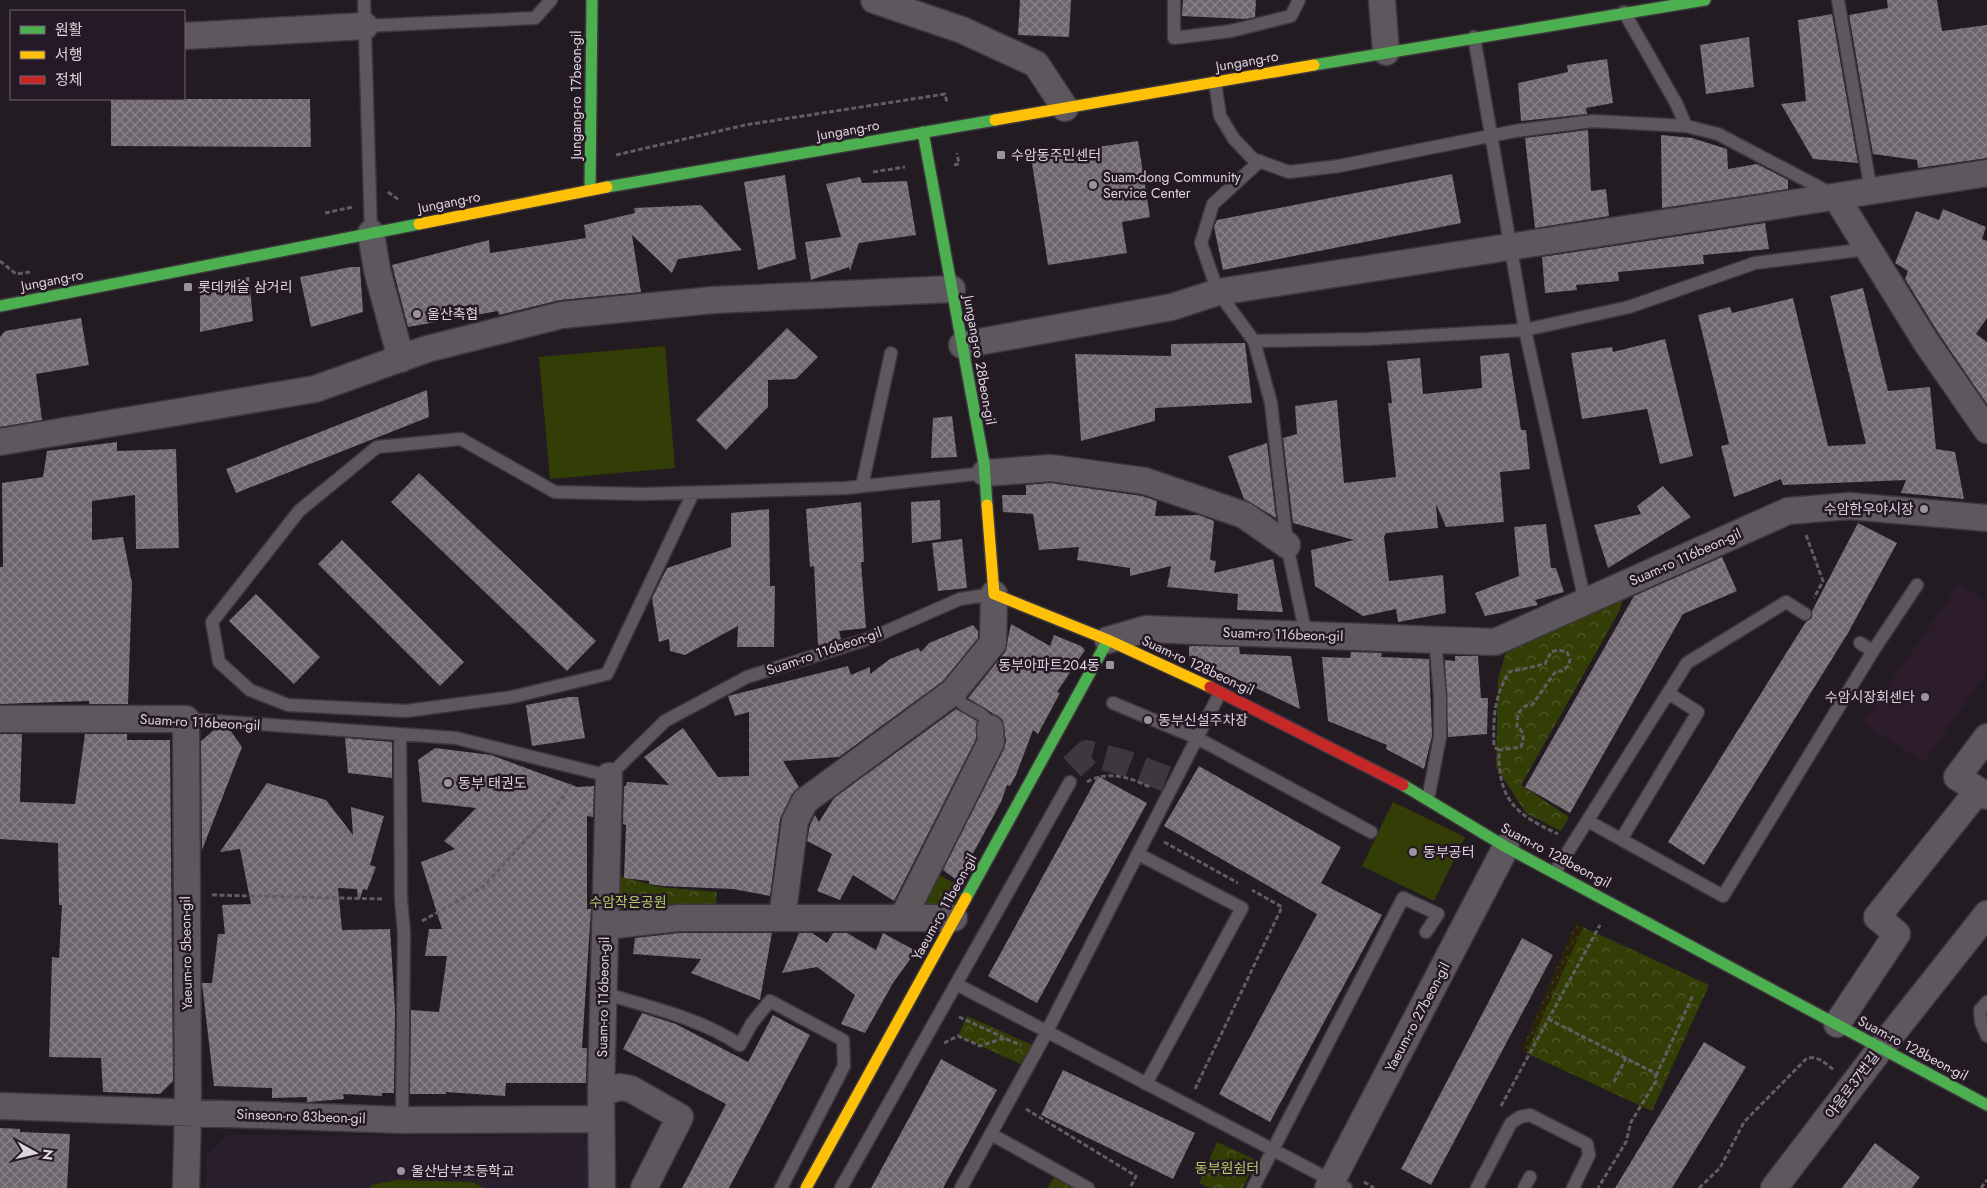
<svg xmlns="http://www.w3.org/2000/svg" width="1987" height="1188" font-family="Jost,'Noto Sans KR',sans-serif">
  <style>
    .built { fill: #2c1c2c }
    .education { fill: #291f2d }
    .green { fill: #333e06 }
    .forest { fill: url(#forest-crowns) }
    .sand { fill: url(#sand-dots) }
    .building { fill: url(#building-cross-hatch) }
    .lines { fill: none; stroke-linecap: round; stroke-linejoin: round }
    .street-tunnel { stroke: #3e383e; stroke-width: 26; stroke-dasharray: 26 13; stroke-linecap: butt }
    .lane-casing { stroke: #3d373d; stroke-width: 15 }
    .street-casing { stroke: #3d373d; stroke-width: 29 }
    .fast-casing { stroke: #3d373d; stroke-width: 14 }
    .slow-casing { stroke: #3d373d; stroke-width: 14 }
    .jam-casing { stroke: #3d373d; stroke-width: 14 }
    .path { stroke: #625d62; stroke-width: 3; stroke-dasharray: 5 2.5; stroke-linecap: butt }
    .lane { stroke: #5d585d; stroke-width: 12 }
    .street { stroke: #5d585d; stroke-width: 26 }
    .fast { stroke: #4caf50; stroke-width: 11 }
    .slow { stroke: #ffc107; stroke-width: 11 }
    .jam { stroke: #c62828; stroke-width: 11 }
    .poi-dot { fill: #9c949c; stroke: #251925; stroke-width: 2 }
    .labels { text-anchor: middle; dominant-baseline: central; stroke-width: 5; stroke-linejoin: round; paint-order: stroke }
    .street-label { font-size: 14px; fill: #ddd5dd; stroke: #251925 }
    .poi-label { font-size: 14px; fill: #ddd5dd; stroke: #251925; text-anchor: start }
    .park-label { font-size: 14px; fill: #b1cb66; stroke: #251925 }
  </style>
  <defs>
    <pattern id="forest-crowns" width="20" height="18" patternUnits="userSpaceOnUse" patternTransform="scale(1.25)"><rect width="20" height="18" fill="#333e06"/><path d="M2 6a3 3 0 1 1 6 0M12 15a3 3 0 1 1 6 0" fill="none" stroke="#50592a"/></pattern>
    <pattern id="sand-dots" width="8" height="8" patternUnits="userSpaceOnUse" patternTransform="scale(1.25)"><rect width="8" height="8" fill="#2b2307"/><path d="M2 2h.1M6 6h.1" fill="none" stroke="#49422b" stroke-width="1.8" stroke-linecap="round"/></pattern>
    <pattern id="building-cross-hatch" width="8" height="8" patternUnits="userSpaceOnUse" patternTransform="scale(1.25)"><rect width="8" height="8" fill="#6d676d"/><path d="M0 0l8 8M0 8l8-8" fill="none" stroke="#888388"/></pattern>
  </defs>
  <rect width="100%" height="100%" fill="#221c22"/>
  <path class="built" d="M1960,583l27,19v70l-63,90 -62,-39z"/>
  <path class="education" d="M579,1132l16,16v40h-389l1,-33 21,-20 262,1z"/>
  <path class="green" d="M665,346l10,122 -125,11 -11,-122z
    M1393,802l72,35 -31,64 -72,-35z
    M397,1180l76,2 11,6h-114l1,-3z"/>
  <path class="forest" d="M1604,600l18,1 -2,9 -99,175 48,32 -8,14 -35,-18 -30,-46 2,-87 8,-28z
    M931,871l31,16 -8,31 -45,-1z
    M606,872l53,15 58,5 -2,26 -110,8z
    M1583,927l126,58 -57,126 -126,-58z
    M967,1016l65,29 -9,20 -65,-29z
    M1217,1142l39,18 -13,28h-34l-10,-5z
    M1058,1172l30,16h-41z"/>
  <path class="sand" d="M1576,922l7,5 -56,124 -5,-2z"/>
  <path class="building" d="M1020,0h51l-2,37 -51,-2z
    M1183,0h73l-1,17 -9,2 -64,-3z
    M1887,0h50l5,31 45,-6v133l-69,10 -1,-8 -44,-6 -24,-139 39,-7z
    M1832,14l26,149 -45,-4 -32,-55 25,-3 -8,-81z
    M1749,37l5,50 -48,7 -6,-49z
    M1607,59l6,44 -27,5 1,6 -66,7 -3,-38 50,-11 -1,-7z
    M111,99h199l1,48 -200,-1z
    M1588,130l3,61 15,-2 3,27 -74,12 -10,-90z
    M1661,135l31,3 35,11 1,20 29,-5 31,16v9l-126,19z
    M1138,141l12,76 -28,5 5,31 -79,12 -17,-108z
    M1452,174l9,49 -238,47 -9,-43 3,-7z
    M785,175l11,84 -38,11 -14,-88z
    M860,177l2,6 45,-2 9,54 -57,8 -9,28 -1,-4 -38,13 -6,-38 36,-5 -15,-53z
    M701,205l41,45 -64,9 -6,14 -40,-38 9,57 -81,8 -61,15 -1,-4 -90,16 -16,-62 97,-25 1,13 96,-15 -2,-13 51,-12 -1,-5z
    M1943,209l43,18 -4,12 5,2v77l-11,16 11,8v62l-48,-70 -34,-55 3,-8 -13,-8 21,-52 23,9z
    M1765,223l4,26 -66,6 1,9 -86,8 1,9 -43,4 1,5 -32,3 -3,-36z
    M351,267h9l3,45 -52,15 -11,-50z
    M249,277l4,44 -53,11v-45z
    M1863,288l25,103 42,-4 6,62 19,3 9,47 -63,-6 5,-13 -123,5 -2,-6 -47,18 -13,-51 8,-2 -31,-129 32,-8 2,6 61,-15 35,148 38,-2 -36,-148z
    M81,318l8,47 -53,9 6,46 -42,7v-90l5,-6z
    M787,328l31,29 -22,22 -28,1v27l-42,43 -30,-30z
    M1665,339l28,117 -33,8 -13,-55 -65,10 -11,-66 41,-6 1,5z
    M1245,343l7,60 -97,5v13l-74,20 -6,-87 96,2v-12z
    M1509,353l12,77h5l4,39 -30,3 4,50 -58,5 -10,-23 2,24 -52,5 -2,4 5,44 54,-6 3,38 -48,9 -2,-13 -33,7 -48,-30 -4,-36 43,-10 -61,-17 -10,-85 14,-4 -2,-28 42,-6 7,83 52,-6 -8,-74h4l-5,-42 33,-3 3,36 59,-6 -2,-32z
    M427,390l2,27 -193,76 -10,-24z
    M952,416l5,41 -26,1 2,-40z
    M117,442v9l59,-2 3,99 -43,1 -1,-54 -43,6v39l31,-3 9,46 -4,121h-39v-3l-89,3v-137h3l-1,-84 41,-6 4,-26z
    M1267,443l9,75 -32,-19 -16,-43z
    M419,473l177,168 -29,30 -176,-169z
    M1051,483l91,13 15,5 -2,15 44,-1 15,6 -4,39 6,1 -2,12 59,-14 10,53 -46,-2 1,-16 -71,-7 4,-21 -41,10v-8l-53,-8 2,-13 -40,3 -6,-36 -30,-2 -1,-17h24v-10z
    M1663,486l28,31 -83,51 -14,-43 47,-11 -4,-8z
    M940,500l1,39 -29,4 -1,-41z
    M861,502l3,60h-3l5,66 -27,3 2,8 -23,7 -4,-80 -4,1 -4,-58z
    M769,509l1,77h5l-1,61h-37l1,-21 -53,29 -15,-4 -1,-12 -10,3 -7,-44 15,-30 64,-21v-34z
    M1858,523l39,20 -49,90 -144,232 -36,-23 132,-211 6,-9 6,-4v-7z
    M1546,524l5,44h5l8,24 -29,8 3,5 -53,11 -10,-23 44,-17 -5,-49z
    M962,539l5,49 -29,3 -6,-48z
    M342,540l122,122 -24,24 -122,-122z
    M1722,557l15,34 -54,23 -113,199 -45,-26 109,-191z
    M256,594l64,63 -26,27 -65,-63z
    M1011,624l39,22 4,-11 27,11 4,4 -28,42 3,1 -22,41 -5,-4 -17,45 -6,11 -3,-1 -6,17 -43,79 -15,-11 61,-121 2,-8 -4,-22 -34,-21 37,-46z
    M973,625l5,6v7l-35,43 -104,76 -56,4 16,26 -7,7 -12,25 -10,77 -37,-7 -70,-3 -14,-2v-3l-25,-3 2,-53 -3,-1 1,-38h2l1,-4 42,3 -25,-28 39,-29 35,49 31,-1v-64l-14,4 -7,-20 120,-30 3,9 19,-8v7l20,-15 28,-11 3,4 8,-9z
    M1189,646l50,1 1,7 51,2 9,53 -111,-53z
    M1351,652l31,1 -1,4 48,2 3,77 -8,33 -38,-20 1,-4 -59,-24 -6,-64 28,1z
    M1455,656h23l3,42h7l-1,36 -39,3 -3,-77 10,1z
    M569,697h9l7,41 -53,8 -6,-41z
    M956,709l21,12 -1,18 -82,162 -41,-26 -13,25 -23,-9 15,-37 -25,-13 3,-16 5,-10 4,7 15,-24z
    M215,729l15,1 12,17 -40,103 -1,-109z
    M0,734h22l-2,68 55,2 10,-70h42v6h43l3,341 -13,13 -57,-2 -2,-34 -52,-1 3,-100 7,1 3,-53h-3l-1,-62 -58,-4z
    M345,738l47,4v36l-44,-5z
    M435,748l56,7 86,32 17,-1 -1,31 -6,-1v93h4l-9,139h5l-1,35h-80l-1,13 -59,-4v2h-36l1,-84 28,2 8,-56h-22l4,-27h13l-21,-67 34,-13 -11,-8 32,-33 -54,-6 -4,-42z
    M1199,766l142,81 -20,36 61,32 -112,207 -51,-28 98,-180 -153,-88z
    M1098,776l49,27 -110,200 -49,-27z
    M267,783l59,17 27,35 -2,-28 33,9 -14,49 6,2 -9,23 -4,-1 -3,10h-2l-1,-10 -19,-1 4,42 48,-1 5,80 -1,84h-12v3l-39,-2 1,5 -37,3v-5l-35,1v-10l-58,-2 -12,-103h10l6,-49h7l-3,-29 29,-1 -11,-55 -20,3z
    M680,933h92l-12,67 -69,-27 10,-14 -68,-5 2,-16z
    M799,933h13l15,10 6,-10h14l29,17 7,-17 33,18 -23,32 -28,50 -24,-9 14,-29 -38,-28 -35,6z
    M1522,938l31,17 -122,230 -30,-16z
    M642,1013l34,11 72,38 25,-47 37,20 -81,153h-47l44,-84 -103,-55z
    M1704,1042l42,25 -74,121h-57z
    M941,1059l56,31 -54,98h-72z
    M1063,1070l132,63 -22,46 -132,-64z
    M0,1128l20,1v3l50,2 -3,54h-67z
    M1875,1143l45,34 -8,11h-70z"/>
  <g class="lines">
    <path class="street-tunnel" d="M1072,767l15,-14 38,10 49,19"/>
    <defs>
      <path id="lane" d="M364,0l7,233
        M1174,0v38l57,-7 60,-15 8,-16
        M1838,0l33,191
        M1624,12l52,91 10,23
        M365,26l170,-8 16,-18
        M1215,82l5,34 14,23 19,20 36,13 50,-6 176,-35 78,-10 93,5 32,8 114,60
        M1260,161l-47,43 -12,39 17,49 36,49 114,-2 157,-9 -51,-293
        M1254,341l17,62 16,142 19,90
        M862,486l29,-133
        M693,493l-86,181 -95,23 -106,14 -118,-6 -38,-15 -31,-28 -7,-40 87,-111 78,-64 84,-8 94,53 87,2 204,-6 139,-15
        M1585,602l-60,-272 104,-23 126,-44 113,-14
        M1873,651l44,-66
        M953,692c3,4 7,10 11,13 12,8 21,7 26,23
        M1113,703l84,35 174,94
        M186,719l270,19 153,38 56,-55 82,-44 124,-39 89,-39 34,-5
        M400,735l1,164 3,34 -2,187
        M1428,799l12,-62v-42l-5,-56
        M1588,821l135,75 150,-245 -13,-8
        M1622,838l76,-126 -30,-19
        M1138,854l104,54 -96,176
        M1555,872l132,-209 99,-61 19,12
        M956,984l390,204
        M603,993c46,14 97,25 137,52l12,-22 18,-22 73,39 1,26 -63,122
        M1987,1002l-7,8 1,12 6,14
        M991,1134l97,54
        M841,1188l229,-406
        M961,1188l81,-147 178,-348
        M1253,1188l150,-290 35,16 -12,18
        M1477,1188l34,-65 9,-6 10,-2 57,29 2,11 -16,33
        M1524,1188l6,-11"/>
      <path id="street" d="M874,0l88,30 74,34 29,44
        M1382,0l4,52
        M184,36l181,-10
        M1836,197l90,145 61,88
        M371,233l6,37 24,89
        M962,345l210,-38 46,-15 769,-119
        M0,442l315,-53 112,-40 135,-34 151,-15 239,-11
        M985,473l66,-5 94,13 99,34 43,30
        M1108,640l38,-11 349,13 293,-131 61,-5 138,12
        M0,719h186l2,393 -2,76
        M1987,737l-30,40 30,19
        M903,917l88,-175 -1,-14
        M782,918l13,-97 10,-20 148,-109 40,-49 1,-49
        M605,926l74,-8h275
        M1837,1024l60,-90 -20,-17 101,-126
        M601,1093l19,-6 11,2 49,28 -36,71
        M0,1106l402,14 199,-1
        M602,1188l-1,-95 8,-317
        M1328,1188l178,-341
        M1774,1188l107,-140 106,-134"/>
      <path id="fast" d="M1314,65l391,-65
        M923,132l61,331 3,42
        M607,187l388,-67
        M590,190l2,-190
        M0,306l419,-82
        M1403,785l103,62 481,258
        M966,898l142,-258"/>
      <path id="slow" d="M995,120l319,-55
        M419,224l188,-37
        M987,505l7,89 114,46 102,47
        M806,1188l160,-290"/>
      <path id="jam" d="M1210,687l193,98"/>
    </defs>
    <use href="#lane" class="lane-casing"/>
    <use href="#street" class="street-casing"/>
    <use href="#fast" class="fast-casing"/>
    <use href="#slow" class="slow-casing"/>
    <use href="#jam" class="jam-casing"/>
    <path class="path" d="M616,155l129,-30 200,-31 2,9
      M954,165l5,-1 -2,-11
      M873,172l32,-5
      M388,192l11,8
      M325,213l28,-6
      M0,261l16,13 14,-2
      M1806,535l17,46 -9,17
      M1499,750l-5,-3c-1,-29 0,-50 15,-75l36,-8 6,-12 7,-2 9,2 3,7 -1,6 -7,6h-6l-24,34 -7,1 -7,7 -1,14c8,5 7,12 4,20l-22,3c-1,50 16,64 59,84
      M1087,782c20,-12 44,-5 64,6
      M1164,842l74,41
      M212,895l171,4
      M422,921l61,-34 73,-80 15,-23
      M959,1017l44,20
      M1548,1019l107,54 1,8 -25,41 -5,20 -28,46
      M944,1043l14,-7 22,10 24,-8 17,7
      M1656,1076l37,-81
      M1614,1082l12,-24
      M1195,1089l87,-182 -30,-17
      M1501,1106l99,-181
      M1026,1109l110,67 -6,12
      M1364,1182l10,6
      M1699,1188l21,-20 24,-46 62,-63c11,-5 20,5 28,11
      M1981,1188l6,-8"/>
    <use href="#lane" class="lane"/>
    <use href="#street" class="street"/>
    <use href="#fast" class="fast"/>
    <use href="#slow" class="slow"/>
    <use href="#jam" class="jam"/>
  </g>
  <g class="poi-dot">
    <rect x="996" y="150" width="10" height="10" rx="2.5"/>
    <circle cx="1093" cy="185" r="5"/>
    <rect x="183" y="282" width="10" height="10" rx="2.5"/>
    <circle cx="417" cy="314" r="5"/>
    <circle cx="1924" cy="509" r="5"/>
    <rect x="1105" y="660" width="10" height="10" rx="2.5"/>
    <circle cx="1925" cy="697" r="5"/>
    <circle cx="1148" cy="720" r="5"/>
    <circle cx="448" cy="783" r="5"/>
    <circle cx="1413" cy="852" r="5"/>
    <circle cx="401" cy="1171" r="5"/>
  </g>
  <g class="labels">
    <g class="street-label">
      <text transform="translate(1247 61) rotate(-10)">Jungang-ro</text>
      <text transform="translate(576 95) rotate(-90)">Jungang-ro 17beon-gil</text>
      <text transform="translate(848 130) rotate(-10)">Jungang-ro</text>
      <text transform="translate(449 202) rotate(-11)">Jungang-ro</text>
      <text transform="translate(52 280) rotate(-11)">Jungang-ro</text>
      <text transform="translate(980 360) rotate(80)">Jungang-ro 28beon-gil</text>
      <text transform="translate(1685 557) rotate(-24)">Suam-ro 116beon-gil</text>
      <text transform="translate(1283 634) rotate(2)">Suam-ro 116beon-gil</text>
      <text transform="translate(824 651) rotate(-19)">Suam-ro 116beon-gil</text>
      <text transform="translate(1198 665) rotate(25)">Suam-ro 128beon-gil</text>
      <text transform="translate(200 722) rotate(3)">Suam-ro 116beon-gil</text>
      <text transform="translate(1556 855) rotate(28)">Suam-ro 128beon-gil</text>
      <text transform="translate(944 907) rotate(-61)">Yaeum-ro 11beon-gil</text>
      <text transform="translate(186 953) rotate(-91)">Yaeum-ro 5beon-gil</text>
      <text transform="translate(603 997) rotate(-89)">Suam-ro 116beon-gil</text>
      <text transform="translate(1417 1017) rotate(-62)">Yaeum-ro 27beon-gil</text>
      <text transform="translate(1913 1048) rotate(28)">Suam-ro 128beon-gil</text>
      <text transform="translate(1852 1085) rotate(-53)">야음로37번길</text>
      <text transform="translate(301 1116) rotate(2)">Sinseon-ro 83beon-gil</text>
    </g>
    <g class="poi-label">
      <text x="1011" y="155">수암동주민센터</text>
      <text x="1103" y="177">Suam-dong Community<tspan x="1103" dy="16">Service Center</tspan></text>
      <text x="198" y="287">롯데캐슬 삼거리</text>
      <text x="427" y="314">울산축협</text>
      <text x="1914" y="509" text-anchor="end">수암한우야시장</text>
      <text x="1100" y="665" text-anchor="end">동부아파트204동</text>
      <text x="1915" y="697" text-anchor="end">수암시장회센타</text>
      <text x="1158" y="720">동부신설주차장</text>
      <text x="458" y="783">동부 태권도</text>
      <text x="1423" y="852">동부공터</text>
      <text x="411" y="1171">울산남부초등학교</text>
    </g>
    <g class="park-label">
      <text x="628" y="902">수암작은공원</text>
      <text x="1227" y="1168">동부원쉼터</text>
    </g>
  </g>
  <rect x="10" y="10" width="175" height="90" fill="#251925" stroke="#6f646f"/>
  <rect x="20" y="26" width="25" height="8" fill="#4caf50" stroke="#6f646f"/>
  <text x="55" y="35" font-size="15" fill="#ddd5dd">원활</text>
  <rect x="20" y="51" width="25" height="8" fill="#ffc107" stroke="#6f646f"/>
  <text x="55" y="60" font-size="15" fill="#ddd5dd">서행</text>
  <rect x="20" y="76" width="25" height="8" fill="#c62828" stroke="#6f646f"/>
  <text x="55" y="85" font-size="15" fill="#ddd5dd">정체</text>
  <g transform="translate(35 1153) rotate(98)" stroke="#251925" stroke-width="4" paint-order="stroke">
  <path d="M0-4L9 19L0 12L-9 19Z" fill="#ddd5dd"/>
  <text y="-8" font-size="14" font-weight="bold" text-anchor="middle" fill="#ddd5dd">N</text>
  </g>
</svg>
